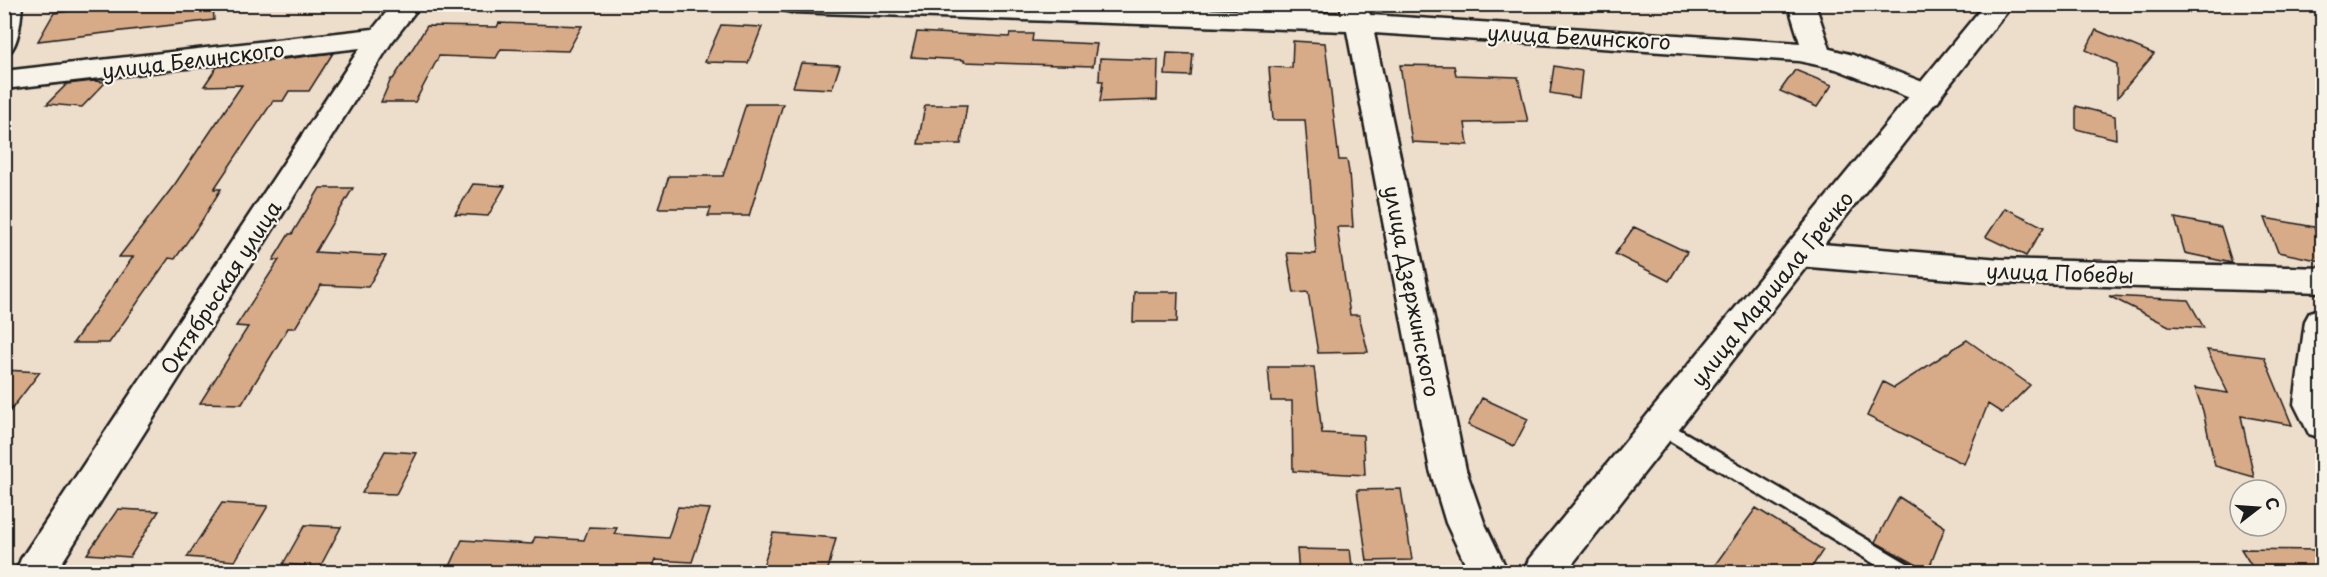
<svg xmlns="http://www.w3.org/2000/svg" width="2327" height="577" font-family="'Playpen Sans',sans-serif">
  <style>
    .building { fill: #d7aa88; stroke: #1c1c1c; stroke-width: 1.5 }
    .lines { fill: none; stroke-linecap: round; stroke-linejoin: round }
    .lane-casing { stroke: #1c1c1c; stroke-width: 5 }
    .street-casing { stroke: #1c1c1c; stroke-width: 5 }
    .secondary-casing { stroke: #1c1c1c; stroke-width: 5 }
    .lane { fill: #f7f3e8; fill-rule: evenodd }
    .street { fill: #f7f3e8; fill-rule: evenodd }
    .secondary { fill: #f7f3e8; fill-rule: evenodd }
    .labels { text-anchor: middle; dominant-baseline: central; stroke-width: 4.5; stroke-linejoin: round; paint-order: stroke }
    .street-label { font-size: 21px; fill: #1c1c1c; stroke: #f7f3e8 }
  </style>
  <rect width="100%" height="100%" fill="#edddcb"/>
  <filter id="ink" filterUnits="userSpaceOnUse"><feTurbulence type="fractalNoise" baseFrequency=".0167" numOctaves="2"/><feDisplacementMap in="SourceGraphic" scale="12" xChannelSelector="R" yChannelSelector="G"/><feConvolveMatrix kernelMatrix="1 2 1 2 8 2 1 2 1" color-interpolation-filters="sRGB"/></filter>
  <g filter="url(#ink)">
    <path class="building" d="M125,4h88l1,16 -176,21 16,-28z
      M499,23l83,3 -14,25 -67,-2 -5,9 -57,-2 -24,46h-34l10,-23h2l34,-53 70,1z
      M721,25l41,2 -14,36 -43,-1z
      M2096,30l58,24 -37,44v-34l-31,-14z
      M917,32l92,5 1,-3h23l-1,7 65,3 -4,22 -129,-4v-2l-53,-3z
      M1293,41l32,2 14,117h8l2,12 4,55h-16l13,88h9l9,37 -50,1 -10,-61 -14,1 -7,-40 29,1 -11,-134h-32l-4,-53 23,1z
      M333,53l-24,38h-20l-6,10h-10l-59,88h7l-20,33 -26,37 -6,-1 -60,85h-36l60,-86h-14l56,-73 67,-99 -38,1 13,-19z
      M1167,53l26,1 -2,22 -26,-1z
      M1100,58l58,2 -1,40 -57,2 3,-21h-4z
      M801,63l39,2 -8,24 -39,-2z
      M1400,65l54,1 2,9 62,2 10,45 -63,1 3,22 -56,-3z
      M1554,66l28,5 -3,27 -29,-5z
      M1795,70l37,15 -15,22 -37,-16z
      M93,81l13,1 -24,25 -35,-3 20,-20z
      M746,104h37l-34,112h-41l3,-8h-53l11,-32h54z
      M925,105h42l-6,39h-43z
      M2076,106l39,10 1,23 -40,-10z
      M473,184l32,2 -17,30 -33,-2z
      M320,188h33l-38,64 71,4 -18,31 -47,-2 -26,43h-7l-46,76 -42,-1 48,-76 -12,-1 43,-66h-6l16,-26h3z
      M2005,208l39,19 -18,29 -40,-19z
      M2175,218l46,9 11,36 -47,-10z
      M2265,218l49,9 8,20v14l-44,-9z
      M1634,227l53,25 -18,29 -54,-27z
      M1134,292h44l-1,30h-44z
      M2109,296l79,4 16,28 -35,-2z
      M1967,340l63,45 -28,28 -14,-9 -24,60 -97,-48 16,-34 11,6z
      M2207,350l57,7 28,68 -51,-9 13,61 -39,-11 -12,-55 -8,-23 33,5z
      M1268,367h46l8,66 41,2 2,40 -72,-4 -1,-70h-21z
      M4,370l36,2 -36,47z
      M1482,398l46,21 -14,27 -46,-21z
      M385,451l32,2 -21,41 -34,-1z
      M1401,489l11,71 -45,1 -10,-71z
      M1899,497l46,30 -17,44 -53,-29z
      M222,503l46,3 -33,55 -48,-4z
      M678,507l32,2 -18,53 -37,-2 -5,13h-203l15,-33 70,4 3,-7 49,3 5,-13 28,1 -3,6 54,4z
      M1756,508l67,42 -15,23h-99z
      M118,509l41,2 -29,46 -43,-3z
      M305,525l36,2 -21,40 -37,-3z
      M773,533l63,5 -9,35h-66z
      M1297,549l53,1 3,23h-54z
      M2241,549l81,1v23h-66z"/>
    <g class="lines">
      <defs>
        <path id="lane" d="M8,4h14c-1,14 -3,47 -18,52z
          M1660,418l252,148 3,6h-27l-234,-141 -3,-5 3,-5z"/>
        <path id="street" d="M393,4h28l-30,39 -335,529h-40l5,-13 339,-511 -356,41v-18l369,-42z
          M778,4h280l284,10 -2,-10h27l3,11 430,28 -12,-39h27l15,45 23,6 85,33 4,7 -4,7 -10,3 -92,-36 -37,-8 -425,-28 92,437 18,52 24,50h-39l-23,-49 -16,-53 -83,-439 -556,-19 -9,-2z
          M1798,242l202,17 322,9v24l-322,-9 -202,-17 -11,-3 -5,-9 5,-9z
          M2322,308v130l-13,-4 -15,-30 11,-83 5,-9z"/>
        <path id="secondary" d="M1985,4h28l-447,568h-42l5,-13z"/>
      </defs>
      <use href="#lane" class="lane-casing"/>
      <use href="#street" class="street-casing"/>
      <use href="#secondary" class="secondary-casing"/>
      <use href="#lane" class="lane"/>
      <use href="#street" class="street"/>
      <use href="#secondary" class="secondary"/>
    </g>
  </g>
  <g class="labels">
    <g class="street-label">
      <text transform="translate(1579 36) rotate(3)">улица Белинского</text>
      <text transform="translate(193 59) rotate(-7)">улица Белинского</text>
      <text transform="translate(2060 272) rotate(2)">улица Победы</text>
      <text transform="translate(220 287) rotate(-57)">Октябрьская улица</text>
      <text transform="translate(1771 288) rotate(-51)">улица Маршала Гречко</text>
      <text transform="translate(1413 291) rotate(79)">улица Дзержинского</text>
    </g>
  </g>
  <rect width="2327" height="577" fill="none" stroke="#f7f3e8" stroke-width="24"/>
  <rect x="12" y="12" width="2303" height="553" fill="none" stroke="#1c1c1c" stroke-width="2" filter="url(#ink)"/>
  <g transform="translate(2258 508) rotate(73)"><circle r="28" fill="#f7f3e8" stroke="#9f9d96" stroke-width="1.5"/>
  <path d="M0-4.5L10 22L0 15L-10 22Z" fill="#1c1c1c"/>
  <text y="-9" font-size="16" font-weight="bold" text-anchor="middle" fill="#1c1c1c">С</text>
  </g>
</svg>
